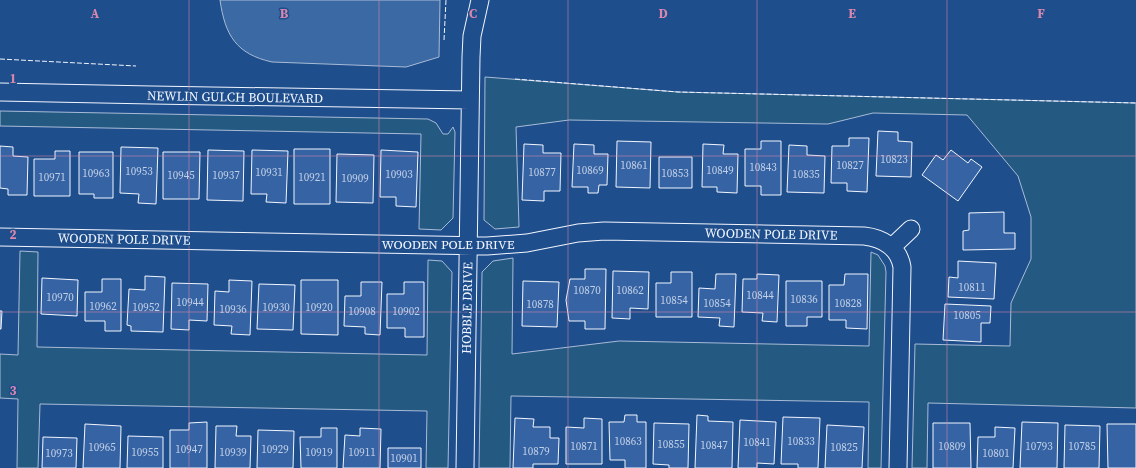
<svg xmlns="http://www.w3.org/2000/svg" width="1136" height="468" font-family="'Source Serif 4',serif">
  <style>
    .green { fill: #245a82; stroke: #a8bbd7 }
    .water { fill: #3b69a3; stroke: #a8bbd7 }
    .building { fill: #3563a3; stroke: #f2f6ff }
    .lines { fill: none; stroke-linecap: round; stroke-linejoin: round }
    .minor-casing { stroke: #f2f6ff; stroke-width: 19 }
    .minor { stroke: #1f4e8c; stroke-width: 17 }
    .fence { stroke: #f2f6ff; stroke-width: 1; stroke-dasharray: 5 2; stroke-linecap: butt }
    .grid { fill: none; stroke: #da87ad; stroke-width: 1; stroke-opacity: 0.55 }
    .labels { text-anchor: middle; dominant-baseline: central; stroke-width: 3; stroke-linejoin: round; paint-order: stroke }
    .number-label { font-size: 11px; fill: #c3d1e8 }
    .street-label { font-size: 13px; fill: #f2f6ff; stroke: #1f4e8c }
    .grid-label { font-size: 13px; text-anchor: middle; font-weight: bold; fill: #da87ad; stroke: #1f4e8c; stroke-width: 3; stroke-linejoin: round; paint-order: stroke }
  </style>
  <rect width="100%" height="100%" fill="#1f4e8c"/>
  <path class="green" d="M485,77l193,15 458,11v305l-208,-5 -1,65h-15l3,-124 95,2 1,-43 20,-44v-42l-13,-41 -51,-61 -94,-2 -45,11 -259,-4 -53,7 3,100 -24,2 -11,-9z
    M0,111l428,8 8,4 7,11h5l5,-7 2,5 -2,86 -12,12 -22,-1 2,-95 -421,-8z
    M20,251l18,1 -1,95 390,8 1,-95 14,1 10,11 -4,196h-22l1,-57 -387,-7 -2,64h-21l1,-69 -18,-1v-44l18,1z
    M871,252l7,3 7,11 1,6 -5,196h-13l1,-66 -358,-6 -1,72h-31l3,-196 11,-11 20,-3 -1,96 107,-13 250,5z"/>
  <path class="water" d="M220,0h220l-1,57 -33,10 -134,-5c-36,-8 -47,-27 -52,-62z"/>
  <path class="building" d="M878,131l20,1v9l14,1 -1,35 -35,-1z
    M849,138h20l-2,54 -20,-1v-8h-16l1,-37h17z
    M617,141l34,1 -1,46 -34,-1z
    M761,141h20v54h-20v-9h-16v-37h16z
    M524,144l19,1v8h18l-1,38h-16v10l-22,-1z
    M574,144l20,1v9h14l-1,31h-8l-1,8h-10v-6h-16z
    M703,144l21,1 -1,9h15l-1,39 -20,-1v-5h-15z
    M789,145l18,1v9l18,1 -1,37 -37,-1z
    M0,146l13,1v9l15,1 -1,38h-19v-6l-8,-1z
    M121,147l37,1 -2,56 -18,-1 1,-9 -19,-1z
    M294,149h36v55h-36z
    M208,150l36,1 -1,50 -36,-1z
    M252,150l36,1 -2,52 -20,-1 1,-8h-16z
    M381,150l37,2 -2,55 -20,-1v-9h-16z
    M951,150l17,13 3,-4 11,8 -24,34 -36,-26 14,-20 7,5z
    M55,151h15v45h-36v-37h21z
    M79,152h34v46h-19v-4h-15z
    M163,152h37l-1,47h-36z
    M337,154l37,1 -1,48 -37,-1z
    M659,157h33v31h-33z
    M1004,212v21h11v16l-52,1v-19l6,-1v-17z
    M958,261l38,2 -2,36 -46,-2 1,-20 9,1z
    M585,269h21l-1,60h-20v-8h-16l-3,-21 4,-21h15z
    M613,271l36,1 -1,37 -18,-1v11l-18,-1z
    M671,272h21v45h-36v-34h15z
    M716,274h20l-2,53 -15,-1 1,-8 -22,-1 1,-29 16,1z
    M757,274l22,1 -2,47 -15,-1 1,-8 -21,-1 1,-33h14z
    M845,274h23l-1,55 -21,-1v-8h-17v-35h15z
    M145,276l20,1 -2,55 -32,-1v-5l-4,-1 2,-36 16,1z
    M42,278l36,2 -1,36 -36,-2z
    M102,279h19v52h-16v-10h-20v-29h17z
    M229,280l23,1 -2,54 -19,-1 1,-8 -18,-1 1,-34 14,1z
    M301,280h37v55l-37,-1z
    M523,281l36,1 -2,45 -35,-1z
    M786,281h36v36h-15v9h-21z
    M361,282h21l-2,53 -15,-1v-7l-21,-1 1,-30h16z
    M404,282h20v55h-19v-9h-18v-34h17z
    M172,283l36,1 -1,37 -18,-1v10l-18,-1z
    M259,284l36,1 -2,45 -36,-1z
    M945,304l46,2 -1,17h-9v19l-38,-2z
    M0,311h2l-1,18h-1z
    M625,415h12v7h9v46h-21v-8h-15l-1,-38h15z
    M697,415l11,1v5l25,1 -1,46h-37z
    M783,417l37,1 -2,50h-20v-4h-17z
    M515,418l19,1 -1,8h17v11h9l-1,26h-25v4h-20z
    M584,418l18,1v45h-36v-37l18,1z
    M740,420l36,2 -2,42 -17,-1v5h-19z
    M207,422v46h-37v-38h19v-7z
    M1022,422l36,1 -1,45h-37z
    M654,423l35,1 -1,44h-19v-3l-16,-1z
    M933,423h37l1,45h-38z
    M85,424l36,2 -1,42h-37z
    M1107,424h29v44h-28z
    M827,425l37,2 -2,41h-37z
    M1065,425l35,1 -1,42h-35z
    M216,426h21l-1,10h15l-1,32h-35z
    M995,427l20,1 -2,40h-36l1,-31h17z
    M321,428h16v40h-36l-1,-31h21z
    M360,428l21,1 -1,39h-37l2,-33 15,1z
    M258,430l36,1 -1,37h-36z
    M128,436l35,1v31h-36z
    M43,437l34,1 -1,30h-34z
    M388,448h33v20h-33z"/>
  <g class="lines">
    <defs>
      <path id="minor" d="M0,92l152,3 318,5
        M0,237l487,9 40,-3 51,-10 26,-2 260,5c19,2 35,12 38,31l-4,201
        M892,247l19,-18
        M465,468l6,-411 1,-21 8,-36"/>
    </defs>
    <use href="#minor" class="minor-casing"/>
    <use href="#minor" class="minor"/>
    <path class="fence" d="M444,40l2,-40
      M0,59l136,7
      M515,79l163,13 458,11"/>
  </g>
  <path class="grid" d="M189,0v468M379,0v468M568,0v468M757,0v468M947,0v468M0,156h1136M0,312h1136"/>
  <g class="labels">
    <g class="number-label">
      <text x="894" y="159">10823</text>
      <text x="634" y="165">10861</text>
      <text x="850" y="165">10827</text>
      <text x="763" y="167">10843</text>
      <text x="590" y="170">10869</text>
      <text x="720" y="170">10849</text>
      <text x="139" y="171">10953</text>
      <text x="269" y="172">10931</text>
      <text x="542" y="172">10877</text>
      <text x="96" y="173">10963</text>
      <text x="675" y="173">10853</text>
      <text x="399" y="174">10903</text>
      <text x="806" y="174">10835</text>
      <text x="181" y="175">10945</text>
      <text x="226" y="175">10937</text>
      <text x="52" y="177">10971</text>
      <text x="312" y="177">10921</text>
      <text x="355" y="178">10909</text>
      <text x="972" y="287">10811</text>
      <text x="587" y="290">10870</text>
      <text x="630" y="290">10862</text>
      <text x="760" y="295">10844</text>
      <text x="60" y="297">10970</text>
      <text x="804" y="299">10836</text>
      <text x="674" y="300">10854</text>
      <text x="190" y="302">10944</text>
      <text x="717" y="303">10854</text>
      <text x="848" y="303">10828</text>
      <text x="540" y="304">10878</text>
      <text x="103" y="306">10962</text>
      <text x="146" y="307">10952</text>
      <text x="276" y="307">10930</text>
      <text x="319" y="307">10920</text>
      <text x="233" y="309">10936</text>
      <text x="362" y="311">10908</text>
      <text x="406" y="311">10902</text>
      <text x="967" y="315">10805</text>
      <text x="628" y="441">10863</text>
      <text x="801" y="441">10833</text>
      <text x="757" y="442">10841</text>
      <text x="671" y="444">10855</text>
      <text x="714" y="445">10847</text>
      <text x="584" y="446">10871</text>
      <text x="952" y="446">10809</text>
      <text x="1039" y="446">10793</text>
      <text x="1082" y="446">10785</text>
      <text x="102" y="447">10965</text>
      <text x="844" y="447">10825</text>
      <text x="189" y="449">10947</text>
      <text x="275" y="449">10929</text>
      <text x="536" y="451">10879</text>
      <text x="145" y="452">10955</text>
      <text x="233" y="452">10939</text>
      <text x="319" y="452">10919</text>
      <text x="362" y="452">10911</text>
      <text x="59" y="453">10973</text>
      <text x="996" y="453">10801</text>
      <text x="404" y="458">10901</text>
    </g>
    <g class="street-label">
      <text transform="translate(235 97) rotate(1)">NEWLIN GULCH BOULEVARD</text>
      <text transform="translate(771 234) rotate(1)">WOODEN POLE DRIVE</text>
      <text transform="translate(124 239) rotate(1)">WOODEN POLE DRIVE</text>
      <text x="448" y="244">WOODEN POLE DRIVE</text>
      <text transform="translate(467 308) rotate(-89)">HOBBLE DRIVE</text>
    </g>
  </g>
  <g class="grid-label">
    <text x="95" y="18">A</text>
    <text x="284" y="18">B</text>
    <text x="473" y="18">C</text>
    <text x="663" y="18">D</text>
    <text x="852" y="18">E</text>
    <text x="1041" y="18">F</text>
    <text x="13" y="83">1</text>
    <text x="13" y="239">2</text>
    <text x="13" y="395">3</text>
  </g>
</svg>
